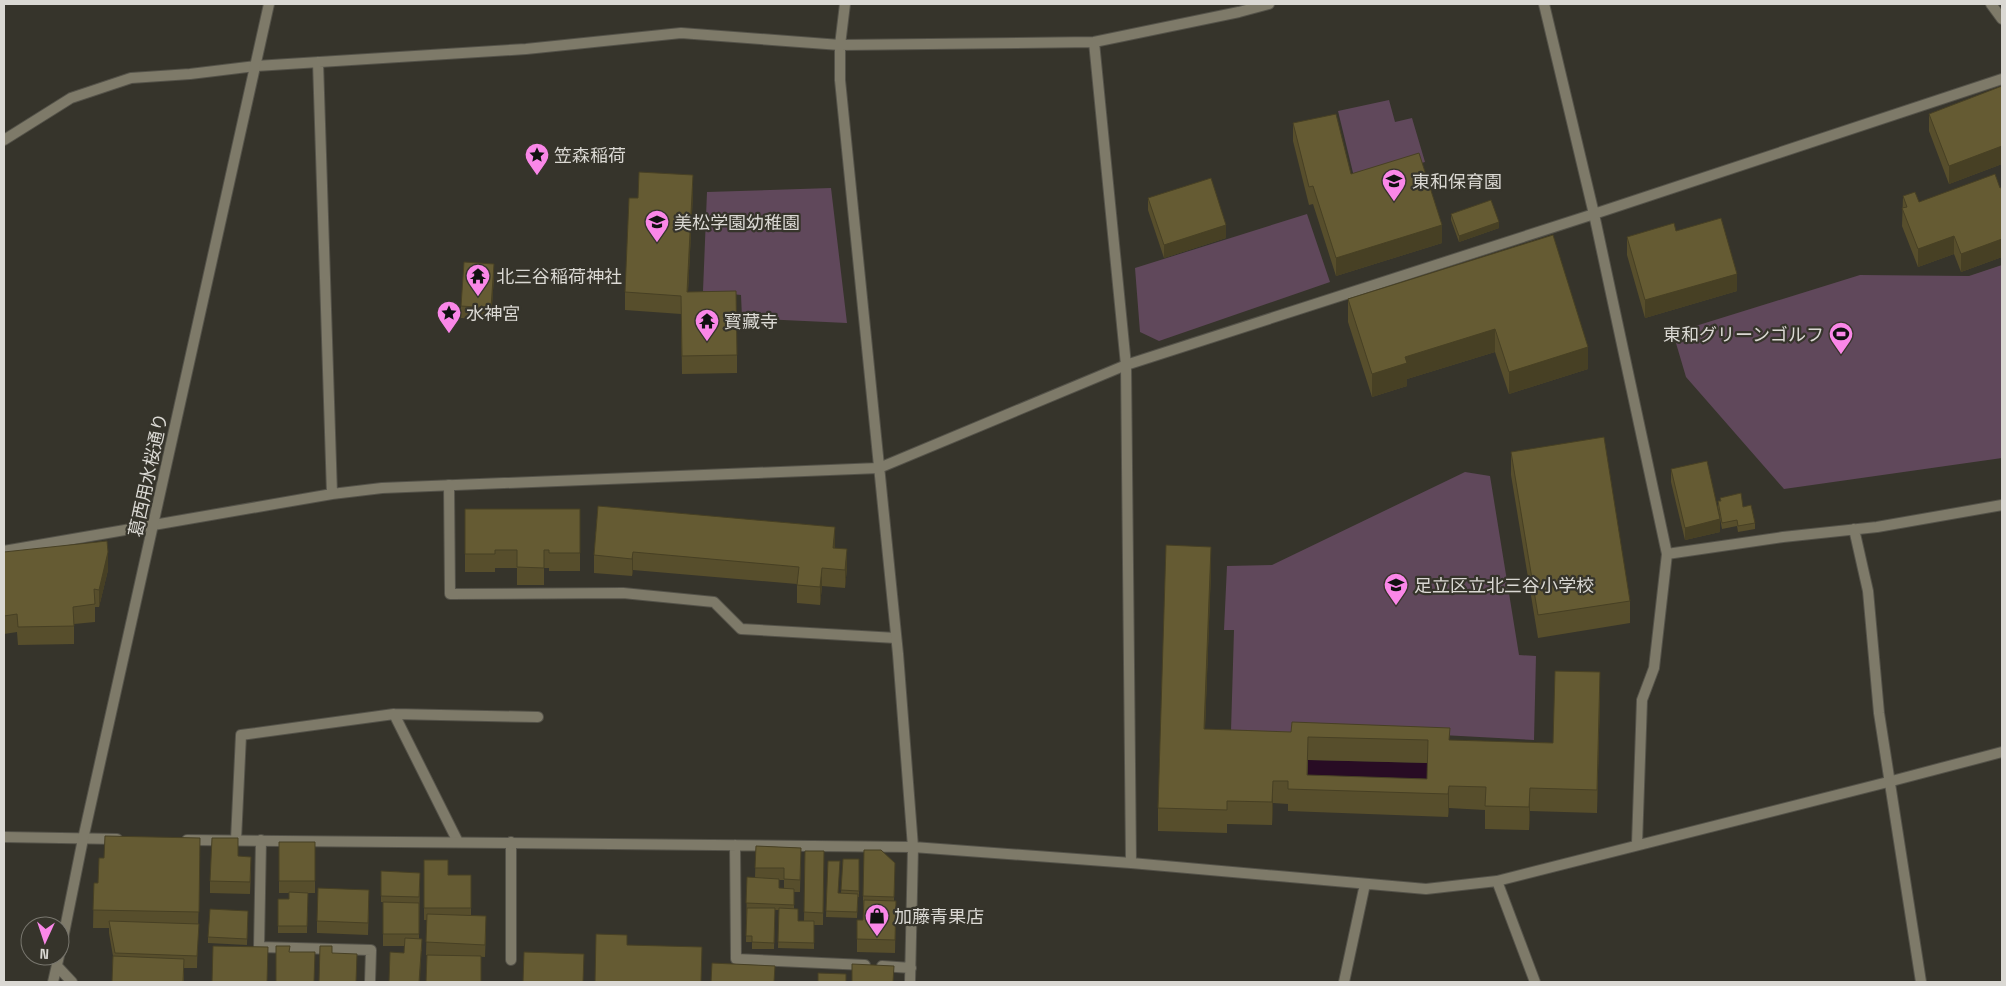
<svg xmlns="http://www.w3.org/2000/svg" width="2006" height="986" font-family="'Space Grotesk','Noto Sans JP',sans-serif">
  <style>
    .green { fill: #60485b }
    .water { fill: #280c24 }
    .lines { fill: none; stroke-linecap: round; stroke-linejoin: round }
    .service-casing { stroke: #545249; stroke-width: 12 }
    .minor-casing { stroke: #545249; stroke-width: 12 }
    .tertiary-casing { stroke: #545249; stroke-width: 12 }
    .service { stroke: #7e7a69; stroke-width: 10 }
    .minor { stroke: #7e7a69; stroke-width: 10 }
    .tertiary { stroke: #7e7a69; stroke-width: 10 }
    .wall { fill: #574e2c; fill-rule: evenodd }
    .shaded-wall { fill: #474024 }
    .building { fill: #655b33; stroke: #474024; fill-rule: evenodd }
    .labels { text-anchor: middle; dominant-baseline: central; stroke-width: 4.5; stroke-linejoin: round; paint-order: stroke }
    .poi-label { font-size: 18px; fill: #dad8d3; stroke: #36342b; text-anchor: start }
    .street-label { font-size: 18px; fill: #dad8d3; stroke: #36342b }
  </style>
  <rect width="100%" height="100%" fill="#36342b"/>
  <path class="green" d="M1389,100l6,22 17,-4 13,44 -70,19 -17,-70z
    M831,188l16,135 -105,-5 -1,-23 -38,-4 4,-99z
    M1307,214l23,68 -171,59 -19,-9 -5,-64z
    M2002,265v193l-218,31 -98,-112 -13,-44 187,-58 109,1z
    M1465,472l25,4 29,179 17,1 -2,84 -92,-5 -1,8 -210,-12 3,-101h-10l3,-64 45,-1z"/>
  <path class="water" d="M1308,760l120,3 -1,38 -120,-3z"/>
  <g class="lines">
    <defs>
      <path id="service" d="M449,485l1,109 173,-1 91,9 27,27 155,9
        M394,714l144,3
        M236,840l5,-105 153,-21 64,128
        M261,840l-2,107 112,3 -1,32
        M511,960v-118"/>
      <path id="minor" d="M845,4l-5,41v35l58,574 15,193 -3,135
        M1544,4l50,210 73,340 -13,114 -12,32 -5,144
        M1991,4l11,15
        M1094,42l32,323 5,498
        M318,62l14,432
        M4,140l67,-42 60,-20 59,-4 66,-8 270,-17 155,-16 159,12 254,-3 145,-30 30,-8
        M1854,529l14,62 11,122 42,269
        M4,551l328,-57 50,-6 497,-20 247,-103 468,-151 408,-135
        M1667,554l116,-17 94,-10 125,-22
        M4,837l113,2
        M187,840l726,7 218,16 295,26 71,-8 391,-99 114,-30
        M735,845l1,114 129,6
        M1497,881l38,101
        M882,966l29,2
        M1344,982l21,-98"/>
      <path id="tertiary" d="M60,953l23,-114 186,-835
        M57,966l15,16
        M53,982l6,-26"/>
    </defs>
    <use href="#service" class="service-casing"/>
    <use href="#minor" class="minor-casing"/>
    <use href="#tertiary" class="tertiary-casing"/>
    <use href="#service" class="service"/>
    <use href="#minor" class="minor"/>
    <use href="#tertiary" class="tertiary"/>
  </g>
  <path class="wall" d="M2002,86v78l-53,20 -20,-53v-17z
    M1293,123l58,51 91,69 -106,33 -23,-72 -4,1 -16,-64z
    M2002,187v70l-41,15 -7,-18 -36,13 -16,-41 1,-30 16,6z
    M693,193l-5,99 49,63v18l-55,1 -1,-60 -56,-4v-18l13,-94z
    M1148,198l78,40 -62,20 -16,-48z
    M1451,214l48,14 -40,14 -8,-22z
    M1676,231l61,60 -92,27 -18,-63v-18z
    M1553,235l35,134 -79,25 -14,-42 -88,27v7l-35,11 -24,-75v-23z
    M494,276l-3,44 -30,-2v-12z
    M1511,452l119,149v22l-92,15 -27,-163z
    M1671,469l49,63 -35,8 -14,-58z
    M1720,498l23,9 12,16v6l-17,3 -1,-6 -15,3 -4,-22v-6h2z
    M598,506l237,39v3l12,19 -2,21 -23,-2 -2,19 -23,-2v-19l-164,-14 -1,6 -38,-3v-18z
    M465,509h115v62h-31v-3h-5v17h-27v-17h-22v4h-30z
    M4,552l104,18 -9,37h-4v15l-21,2v20l-56,1 -1,-13 -13,2z
    M1211,570l-6,159 245,11 103,3 47,-48 -3,118 -67,-2 -1,19 -44,-1v-19l-36,-2 -1,9 -160,-6v-7l-15,-1 -1,22 -45,-1v9l-69,-2v-23zM1308,760l120,3 -1,16 -120,-3z
    M279,842h36v51h-7l-1,40h-29v-34h11v-6h-10z
    M756,846l45,2 -1,44h-6v17l4,12h6l1,-70h19l-1,74h-9v24l-36,-1 1,-38h-4l-1,39h-22v-7h-6l1,-65 8,1zM779,880h5v9l-5,-1z
    M200,856l-3,112h-13v14h-72l1,-26 -4,-23v-5h-16l1,-45h4l6,-25z
    M238,856l13,13 -1,25 -40,-1v-12z
    M843,859h16v38h-1l-1,21 -31,-1 2,-56 10,32h3z
    M424,860l24,15h23v41l15,12 -1,29 -59,-2 1,-35h-3z
    M895,863l-1,38h2l-1,52 -38,-1v-32h6v-24z
    M381,871l39,2 -1,65 3,13 -18,2v-7h-21v-44h-2z
    M369,903l-1,32 -51,-2v-12z
    M248,911l-1,34 -39,-2v-6z"/>
  <path class="shaded-wall" d="M2002,146v18l-53,20v-18z
    M693,175v18l-6,117v-18z
    M1499,222v6l-40,14v-6z
    M1226,225v13l-62,20v-13z
    M1442,225v18l-106,33v-18z
    M1954,236v18l-36,13v-18z
    M2002,239v18l-41,15v-18z
    M494,264v12l-3,44v-12z
    M1737,274v17l-92,27v-18z
    M1495,329v23l-88,27v7l-35,11v-23l33,-17z
    M1588,347v22l-79,25v-22z
    M1720,519v13l-35,8v-12z
    M835,527v18l-2,21v-18z
    M1211,547v23l-7,182v-23z
    M847,549v18l-2,21v-18z
    M108,552v18l-9,37v-17z
    M633,552v18l-1,6v-17z
    M822,568v18l-2,19v-18z
    M1600,672v23l-3,118v-23z
    M1273,781v22l-1,22v-23z
    M1449,786v22l-1,9v-23z
    M1530,788v23l-1,19v-23z
    M422,939l-2,43h-1z"/>
  <path class="building" d="M2002,86v60l-53,20 -20,-52z
    M1336,114l15,60 68,-21 23,72 -106,33 -23,-72 -4,1 -16,-64z
    M639,172l54,3 -6,117 49,-1 1,64 -55,1 -1,-60 -56,-4 4,-94h9z
    M1995,174l5,14 2,-1v52l-41,15 -7,-18 -36,13 -16,-41 5,-1 -4,-11 12,-4 4,10z
    M1211,178l15,47 -62,20 -16,-47z
    M1491,200l8,22 -40,14 -8,-22z
    M1721,218l16,56 -92,26 -18,-63 47,-14 2,8z
    M1553,235l35,112 -79,25 -14,-43 -90,28 2,6 -35,11 -24,-75z
    M464,262l30,2 -3,44 -30,-2z
    M1604,437l26,164 -92,14 -27,-163z
    M1707,461l13,58 -35,9 -14,-59z
    M1741,493l2,14 8,-2 4,18 -17,3 -1,-6 -15,3 -4,-22h3l-1,-3z
    M598,506l237,21 -2,21 14,1 -2,21 -23,-2 -2,19 -23,-2 2,-18 -166,-15 -1,7 -38,-4z
    M465,509h115v44h-31v-3h-5v18l-27,-1v-17h-22v4h-30z
    M107,541l1,11 -9,38 -5,-1 1,15 -22,3 1,19 -56,1 -1,-13 -13,2v-64z
    M1166,545l45,2 -7,182 87,3 1,-10 158,6 -1,12 104,3 2,-72 45,1 -3,118 -67,-2 -1,19 -44,-1 1,-19 -37,-1 -1,8 -160,-5v-8h-15l-1,21 -45,-1v9l-69,-2zM1308,737l120,3 -1,39 -120,-4z
    M105,836l95,2 -1,74 -106,-2 1,-27h4l1,-25h5z
    M212,838h26v18l13,1 -1,25 -40,-1z
    M279,842h36v39h-36z
    M756,846l45,2 -1,32 -16,-1v-11h-29z
    M864,850h17l14,13 -1,34 -31,-1z
    M805,851h19l-1,62 -19,-1z
    M843,859h16v32l-18,-1z
    M424,860h24v15h23v33h-47z
    M828,861h12l-2,32 20,1 -1,18 -31,-1z
    M381,871l39,2 -1,24 -38,-1z
    M747,877l32,2v9l15,1v16l-48,-2z
    M318,888l51,2 -1,33 -51,-2z
    M289,892l19,1 -1,33h-29v-27h11z
    M864,900l32,1 -1,39 -38,-1v-19h6z
    M383,902l36,1v31h-36z
    M747,908h28l-1,35 -22,-1v-6h-6z
    M779,908l19,1v12h16v22l-36,-1z
    M210,909l38,2 -1,28 -39,-2z
    M427,914l59,2 -1,29 -59,-3z
    M109,921l90,3 -2,32 -82,-3z
    M596,934l31,1v10l75,2 -1,35h-106z
    M405,938l17,1 -3,43h-30l1,-30 14,1z
    M213,946l55,1 -1,35h-55z
    M276,946h14l-1,6h26l-1,30h-38z
    M320,946h12v7l25,1 -1,28h-37z
    M524,952l60,2 -1,28h-60z
    M427,955l54,1v26h-55z
    M113,956l71,3 -1,23h-71z
    M712,963l63,3 -1,16h-63z
    M852,964l42,2 -1,16h-41z
    M818,973l28,1v8h-28z"/>
  <defs>
    <symbol id="sight-pin" viewBox="-11 -11 22 30"><path d="M0 17L-7.5 6A9.5 9.5 0 1 1 7.5 6Z" fill="#fa87e8" stroke="#36342b"/><path d="M0-6L1.8-2.2L6-1.7L2.9 1.2L3.7 5.4L0 3.3L-3.7 5.4L-2.9 1.2L-6-1.7L-1.8-2.2Z" fill="#111"/></symbol>
    <symbol id="school-pin" viewBox="-11 -11 22 30"><path d="M0 17L-7.5 6A9.5 9.5 0 1 1 7.5 6Z" fill="#fa87e8" stroke="#36342b"/><path d="M0-5L7-2L0 1L-7-2ZM-4 1L0 2.5L4 1V4Q0 6-4 4Z" fill="#111"/></symbol>
    <symbol id="temple-pin" viewBox="-11 -11 22 30"><path d="M0 17L-7.5 6A9.5 9.5 0 1 1 7.5 6Z" fill="#fa87e8" stroke="#36342b"/><path d="M0-6L5-2H3V0L6.5 2.5H4V6H1.5V3h-3V6H-4V2.5H-6.5L-3 0V-2H-5Z" fill="#111"/></symbol>
    <symbol id="stadium-pin" viewBox="-11 -11 22 30"><path d="M0 17L-7.5 6A9.5 9.5 0 1 1 7.5 6Z" fill="#fa87e8" stroke="#36342b"/><path d="M0-5a6.5 5 0 1 0 0 10a6.5 5 0 1 0 0-10ZM-3.5-1.8h7v3.6h-7Z" fill="#111"/></symbol>
    <symbol id="shop-pin" viewBox="-11 -11 22 30"><path d="M0 17L-7.5 6A9.5 9.5 0 1 1 7.5 6Z" fill="#fa87e8" stroke="#36342b"/><path d="M-5-2.5h2.3a2.7 3.5 0 0 1 5.4 0H5L5.5 6h-11ZM-1.5-2.5h3a1.5 2.3 0 0 0-3 0Z" fill="#111"/></symbol>
  </defs>
  <g fill-rule="evenodd">
    <use href="#sight-pin" x="523" y="141" width="28" height="38"/>
    <use href="#school-pin" x="1380" y="167" width="28" height="38"/>
    <use href="#school-pin" x="643" y="208" width="28" height="38"/>
    <use href="#temple-pin" x="464" y="262" width="28" height="38"/>
    <use href="#sight-pin" x="435" y="299" width="28" height="38"/>
    <use href="#temple-pin" x="693" y="307" width="28" height="38"/>
    <use href="#stadium-pin" x="1827" y="320" width="28" height="38"/>
    <use href="#school-pin" x="1382" y="571" width="28" height="38"/>
    <use href="#shop-pin" x="863" y="902" width="28" height="38"/>
  </g>
  <g class="labels">
    <g class="poi-label">
      <text x="554" y="155">笠森稲荷</text>
      <text x="1412" y="181">東和保育園</text>
      <text x="674" y="222">美松学園幼稚園</text>
      <text x="496" y="276">北三谷稲荷神社</text>
      <text x="466" y="313">水神宮</text>
      <text x="724" y="321">寳藏寺</text>
      <text x="1824" y="334" text-anchor="end">東和グリーンゴルフ</text>
      <text x="1414" y="585">足立区立北三谷小学校</text>
      <text x="894" y="916">加藤青果店</text>
    </g>
    <g class="street-label">
      <text transform="translate(148 475) rotate(-78)">葛西用水桜通り</text>
    </g>
  </g>
  <rect width="2006" height="986" fill="none" stroke="#dad8d3" stroke-width="10"/>
  <g transform="translate(45 941) rotate(183)"><circle r="24" fill="#36342b" stroke="#78766e"/>
  <path d="M0-4L9 19L0 12L-9 19Z" fill="#fa87e8"/>
  <text y="-8" font-size="14" font-weight="bold" text-anchor="middle" fill="#dad8d3">N</text>
  </g>
</svg>
